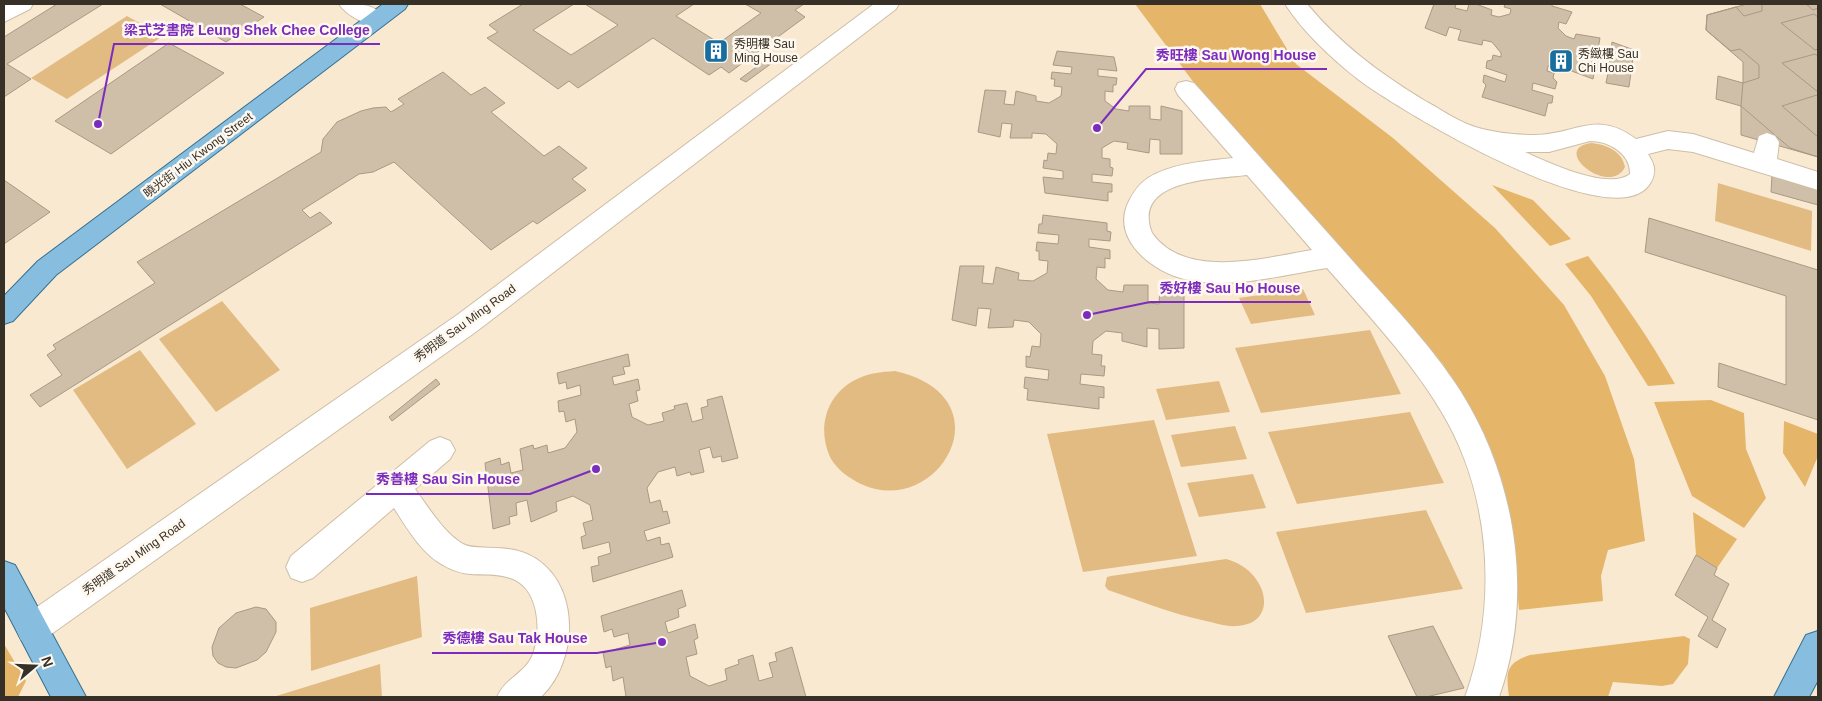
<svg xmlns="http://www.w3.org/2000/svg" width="1822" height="701" font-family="Helvetica,'Noto Sans TC',sans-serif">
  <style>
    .green { fill: #e2bb82 }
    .forest { fill: #e5b56a }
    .building { fill: #cfbfa8; stroke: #a99983 }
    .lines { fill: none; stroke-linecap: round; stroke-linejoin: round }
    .minor-casing { stroke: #cebea7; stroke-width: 2 }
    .major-casing { stroke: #377091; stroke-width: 2 }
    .minor { fill: #fff; fill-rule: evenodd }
    .major { fill: #87bedf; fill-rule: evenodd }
    .labels { text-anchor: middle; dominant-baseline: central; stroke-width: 5; stroke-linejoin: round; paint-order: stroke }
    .poi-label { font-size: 12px; fill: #363027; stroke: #fef8ee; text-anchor: start }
    .street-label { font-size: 12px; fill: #363027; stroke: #fef8ee }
    .leader { fill: none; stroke: #7b2cbf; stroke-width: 2 }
    .callout-dot { fill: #7b2cbf; stroke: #fef8ee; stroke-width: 2 }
    .callout-label { font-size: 14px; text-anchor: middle; font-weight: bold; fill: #7b2cbf; stroke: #fef8ee; stroke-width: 5; stroke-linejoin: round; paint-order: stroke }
  </style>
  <rect width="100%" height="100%" fill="#fae9d1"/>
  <path class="green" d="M127,16l36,20 -96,63 -36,-21z
    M1592,143c15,2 30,8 33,24 -15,31 -77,-19 -33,-24z
    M1718,183l94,28 -1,40 -96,-30z
    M1303,289l12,26 -64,9 -12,-26z
    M222,301l58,69 -64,42 -57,-73z
    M1370,330l31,64 -140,19 -26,-65z
    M140,350l56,74 -69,45 -54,-79z
    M895,371c115,26 43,149 -34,113 -12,-6 -24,-14 -31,-27 -13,-29 -4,-62 25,-77 13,-7 26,-8 40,-9z
    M1219,381l11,31 -64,8 -10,-31z
    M1410,412l34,71 -147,21 -29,-72z
    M1154,420l43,136 -114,16 -36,-138z
    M1235,426l12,33 -66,8 -10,-32z
    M1253,474l13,34 -67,9 -12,-34z
    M1426,510l37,79 -157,24 -30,-81z
    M1226,559c43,11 54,66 10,67 -10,1 -20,-3 -30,-5 -34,-7 -65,-20 -98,-31l-3,-4 2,-9 4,-1z
    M417,576l5,61 -111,34 -1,-63z
    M380,664l2,33h-109z"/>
  <path class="forest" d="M1135,4h125l36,60 97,74 102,90 69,77 41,71 29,83 11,82 -37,9 -7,26 2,25 -84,9 -5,-58 -12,-62 -22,-63 -37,-63 -213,-233z
    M1492,185l41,15 38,39 -21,7z
    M1588,256c33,41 61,82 87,128l-27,2 -57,-90 -26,-32z
    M1711,400l33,13 2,36 20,49 -22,30 -52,-32 -38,-94z
    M1784,421l34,13v22l-13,31 -22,-34z
    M1693,512l44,27 -20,29 -21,-13z
    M1684,636l6,3 -2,25 -15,20 -11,2 -49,-4 -5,15h-99c-3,-24 -4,-34 21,-42z
    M4,644l22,37 -8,16h-14z"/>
  <path class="building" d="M57,4h46l-96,60 24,15 -27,18v-60z
    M160,4h80l24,13 -38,25z
    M523,4h51l-41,26 38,25 47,-30 -33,-21h109l-18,12 43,27 42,-30 -16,-9h59l-9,6 10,7 -76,56 -8,-6 -12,8 -56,-37 -75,50 -9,-7 -11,8 -71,-51 11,-6 -9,-7z
    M1434,4h22l-1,4 12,3 2,-7h7l16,6 -1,5 8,2 11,-3 1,-5 -7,-2 1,-3h47v2l20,6 -6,12 -7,-2 -1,6 8,8 8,3 2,-5 24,4 -2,11 13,3 1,-10 22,8 -5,37 -23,-4 2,-10 -13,-4 -2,10 -24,-9 1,-5 -9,-3 -13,4 -1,5 7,2 -1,5 4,4 -2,7 -22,-6 -1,7 21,6 -1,7h-4l-3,13 -63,-19 4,-12 -3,-3 1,-7 21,7 2,-7 -21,-7 1,-7 5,-1 1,-5 8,2v-4l-9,-11 -9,-2 -1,5 -24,-5 3,-10 -12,-3 -3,9 -21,-8z
    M1747,4h71v153l-77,-22v-29l-25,-7 2,-23 25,7v-21l-37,-32 1,-15z
    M1762,4h44l7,6 5,-2v9l-4,-3 -33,9 34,27 3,-1v7l-3,-2 -33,9 36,29v5l-1,-2 -35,11 36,31v20l-28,-9 -49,-42 2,-23 16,-5v-13l-19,-16 -9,2 -25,-21 1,-15 29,-8 8,9 18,-5z
    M169,43l55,30 -113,81 -56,-33z
    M1057,51l57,6 3,14 -19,-2v7l19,2 -1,7h-3v7l-8,-1v10l11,8 13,2v-5h21v13l11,1v-14l21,5v43h-22v-14l-10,-1 -1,14 -22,-4 1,-6 -14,-2 -12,7v10l8,1v8l3,1 -1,8 -20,-2v8l20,2v8h-4v9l-63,-8 -2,-16 20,2v-8l-20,-3 1,-8 3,1 1,-8 8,1 1,-10 -11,-10 -14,-1v5h-22l2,-14 -10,-1 -2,14 -22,-5 7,-42 21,1 -2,13 10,1 2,-14 20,5v5l13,2 12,-7 1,-9 -8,-1 1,-7h-4l1,-7 19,2 1,-7 -19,-2z
    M766,60l6,3 -26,19 -6,-3z
    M443,72l28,23 14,-8 20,16 -14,9 53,44 15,-10 28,22 -15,11 14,11 -49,34 -4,-3 -42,29 -97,-88 -21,10 -14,2 -57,36 8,8 10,-6 12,11 -292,184 -10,-12 32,-20 -15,-20 9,-6 -3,-4 102,-62 -18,-21 184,-110 2,-13 14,-17 24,-11 12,-3 13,-1 5,5 13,-8 -6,-5z
    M1772,175l46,13v17l-47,-13z
    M4,180l46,32 -46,32z
    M1043,215l64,8v8l4,1 -1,9 -21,-2v8l21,3v9l-5,-1v10l-8,-1 -1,12 12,11 15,2 1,-7h24v18l11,1 1,-18 24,6v56l-25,1v-20l-12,-1v19l-25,-6v-8l-16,-2 -13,10 -1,13 10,1 -1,11h4l-1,10 -23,-2 -1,10 24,3v11l-5,-1v12l-72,-9 1,-11 -4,-1 1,-11 23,3 1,-10 -23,-3v-11l4,1 2,-11 8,1 1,-13 -12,-12 -15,-2 -1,7 -25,1 3,-19 -13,-1 -2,18 -24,-6 8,-54h24l-2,17 11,1 3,-17 23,6 -1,7 15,1 14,-8 1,-12 -9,-1v-9h-3l1,-9 21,2 1,-9 -21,-2 1,-9h3z
    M1649,218l169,52v150l-100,-33 1,-24 67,22v-89l-141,-44z
    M628,354l2,12 -7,1 2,7 -13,3 2,8 24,-6 2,11 -4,1 2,10 -9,3 3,13 16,8 16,-4 -2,-8 13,-4 -1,-3 13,-3 5,19 11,-3 -2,-11 7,-2 -1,-6 15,-4 16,62 -16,4 -1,-6 -8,2 -3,-11 -11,3 5,22 -13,3 -1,-3 -13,4 -2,-9 -17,5 -11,16 3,15 10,-3 3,12 4,-1 3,12 -26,8 3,10 13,-4 1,8 8,-2 4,14 -80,25 -2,-15 8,-2 -1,-8 13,-4 -2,-11 -26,7 -2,-12 5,-2 -3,-12 10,-3 -3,-15 -17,-9 -17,6 1,9 -26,11 -4,-22 -11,3 1,12 -8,2 1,7 -17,5 -8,-66 15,-5 1,7 8,-3 2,11 12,-3 -3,-21 13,-4 1,4 13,-4 1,8 17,-5 12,-16 -2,-13 -9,3 -2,-11 -5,1 -1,-11 23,-6 -1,-10 -13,4 -1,-7 -7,2 -2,-11z
    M436,379l4,5 -48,37 -3,-4z
    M1696,555l21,13 -3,7 15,9 -17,36 14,9 -9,19 -19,-12 10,-19 -33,-22z
    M682,590l4,16 -8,3 1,8 -14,5 3,11 27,-9 3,14 -4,2 3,14 -11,3 4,19 19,10 18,-6 -2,-11 14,-5 -1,-4 15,-5 6,26 14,-4 -4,-14 8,-2 -2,-8 17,-6 14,50h-180l-3,-20 -10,4 -2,-15 -5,2 -3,-15 27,-8 -2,-12 -14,4 -2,-8 -8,3 -3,-16z
    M256,607l10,2 10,13v10l-10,20 -9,8 -21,8 -10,-1 -8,-4 -5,-7 -1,-9 7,-19 17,-15z
    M1433,626l31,62 -38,9h-9l-29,-61z"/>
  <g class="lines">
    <defs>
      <path id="minor" d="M7,4h26l-3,5 -26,13v-16z
        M339,4c17,-1 37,-1 47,15l-3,5c-14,4 -36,-8 -44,-20z
        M874,4h25l-3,5 -419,322 -434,309 -11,5 -11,-5 -5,-11 5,-11 436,-303z
        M1285,4h22c34,41 75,71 120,98 13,7 26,16 40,22 19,8 47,11 67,11 42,0 61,-26 102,4l32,-8 25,3 61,19 5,-17 8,-3 8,3 4,6 -2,17 41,13v18l-125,-38 -25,-3 -20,5c6,10 9,17 3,28 -33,61 -255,-74 -292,-102 -27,-21 -55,-47 -74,-76zM1590,141c18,0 41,12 40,33 -22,17 -83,-12 -105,-22h24z
        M1186,81l8,2c50,56 99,111 149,167 40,46 85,90 118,142 56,89 73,206 38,305h-34c33,-91 27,-202 -24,-286 -31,-52 -74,-97 -114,-143 -45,7 -97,22 -143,11 -33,-8 -74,-41 -55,-78 5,-10 10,-17 19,-23 24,-15 58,-17 85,-20l-55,-63 -3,-6 3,-6zM1247,175l65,75c-48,8 -127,30 -160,-17 -21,-54 63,-54 95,-58z
        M440,437l10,4 5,9 -5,9 -35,30c14,19 28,43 48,55 13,7 43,0 64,10 54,24 53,106 14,143h-44c8,-19 29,-24 36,-43 9,-24 6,-67 -23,-76 -23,-8 -40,3 -67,-13 -22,-12 -36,-37 -49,-57l-81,70 -11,4 -11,-4 -5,-11 5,-11 139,-115z"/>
      <path id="major" d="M383,4h25l-3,5 -349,266 -43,46 -9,3v-28l34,-35z
        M4,561l11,4 71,132h-35l-47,-90z
        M1818,631v49l-9,17h-35l32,-62z"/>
    </defs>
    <use href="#minor" class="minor-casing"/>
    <use href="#major" class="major-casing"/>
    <use href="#minor" class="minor"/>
    <use href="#major" class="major"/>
  </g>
  <defs>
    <symbol id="building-square" viewBox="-11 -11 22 22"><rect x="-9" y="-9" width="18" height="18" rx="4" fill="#186e9e" stroke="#fef8ee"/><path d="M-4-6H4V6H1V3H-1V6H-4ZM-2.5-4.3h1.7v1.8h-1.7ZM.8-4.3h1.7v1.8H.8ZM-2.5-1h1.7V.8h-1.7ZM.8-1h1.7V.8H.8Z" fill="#fff"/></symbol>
  </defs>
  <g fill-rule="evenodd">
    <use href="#building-square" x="702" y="37" width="28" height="28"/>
    <use href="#building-square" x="1547" y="47" width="28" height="28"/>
  </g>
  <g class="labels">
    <g class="poi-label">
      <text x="734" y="44">秀明樓 Sau<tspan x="734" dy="14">Ming House</tspan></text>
      <text x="1578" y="54">秀緻樓 Sau<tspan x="1578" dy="14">Chi House</tspan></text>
    </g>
    <g class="street-label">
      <text transform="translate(198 155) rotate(-37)">曉光街 Hiu Kwong Street</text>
      <text transform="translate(465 323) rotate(-36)">秀明道 Sau Ming Road</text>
      <text transform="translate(134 557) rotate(-35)">秀明道 Sau Ming Road</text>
    </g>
  </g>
  <path class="leader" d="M98 124L114 44H380M1097 128L1146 69H1327M1087 315L1150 302H1311M596 469L530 494H366M662 642L597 653H432"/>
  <g class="callout-dot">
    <circle cx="98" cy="124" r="5"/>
    <circle cx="1097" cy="128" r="5"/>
    <circle cx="1087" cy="315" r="5"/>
    <circle cx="596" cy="469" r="5"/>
    <circle cx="662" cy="642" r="5"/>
  </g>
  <g class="callout-label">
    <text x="247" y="35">梁式芝書院 Leung Shek Chee College</text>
    <text x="1236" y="60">秀旺樓 Sau Wong House</text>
    <text x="1230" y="293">秀好樓 Sau Ho House</text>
    <text x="448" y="484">秀善樓 Sau Sin House</text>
    <text x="515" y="643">秀德樓 Sau Tak House</text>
  </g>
  <rect width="1822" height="701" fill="none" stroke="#363027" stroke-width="10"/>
  <g transform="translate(35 666) rotate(71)" stroke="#fef8ee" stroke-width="4" paint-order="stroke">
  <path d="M0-4L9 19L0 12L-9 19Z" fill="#363027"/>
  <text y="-8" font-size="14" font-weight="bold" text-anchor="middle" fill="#363027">N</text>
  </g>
</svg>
